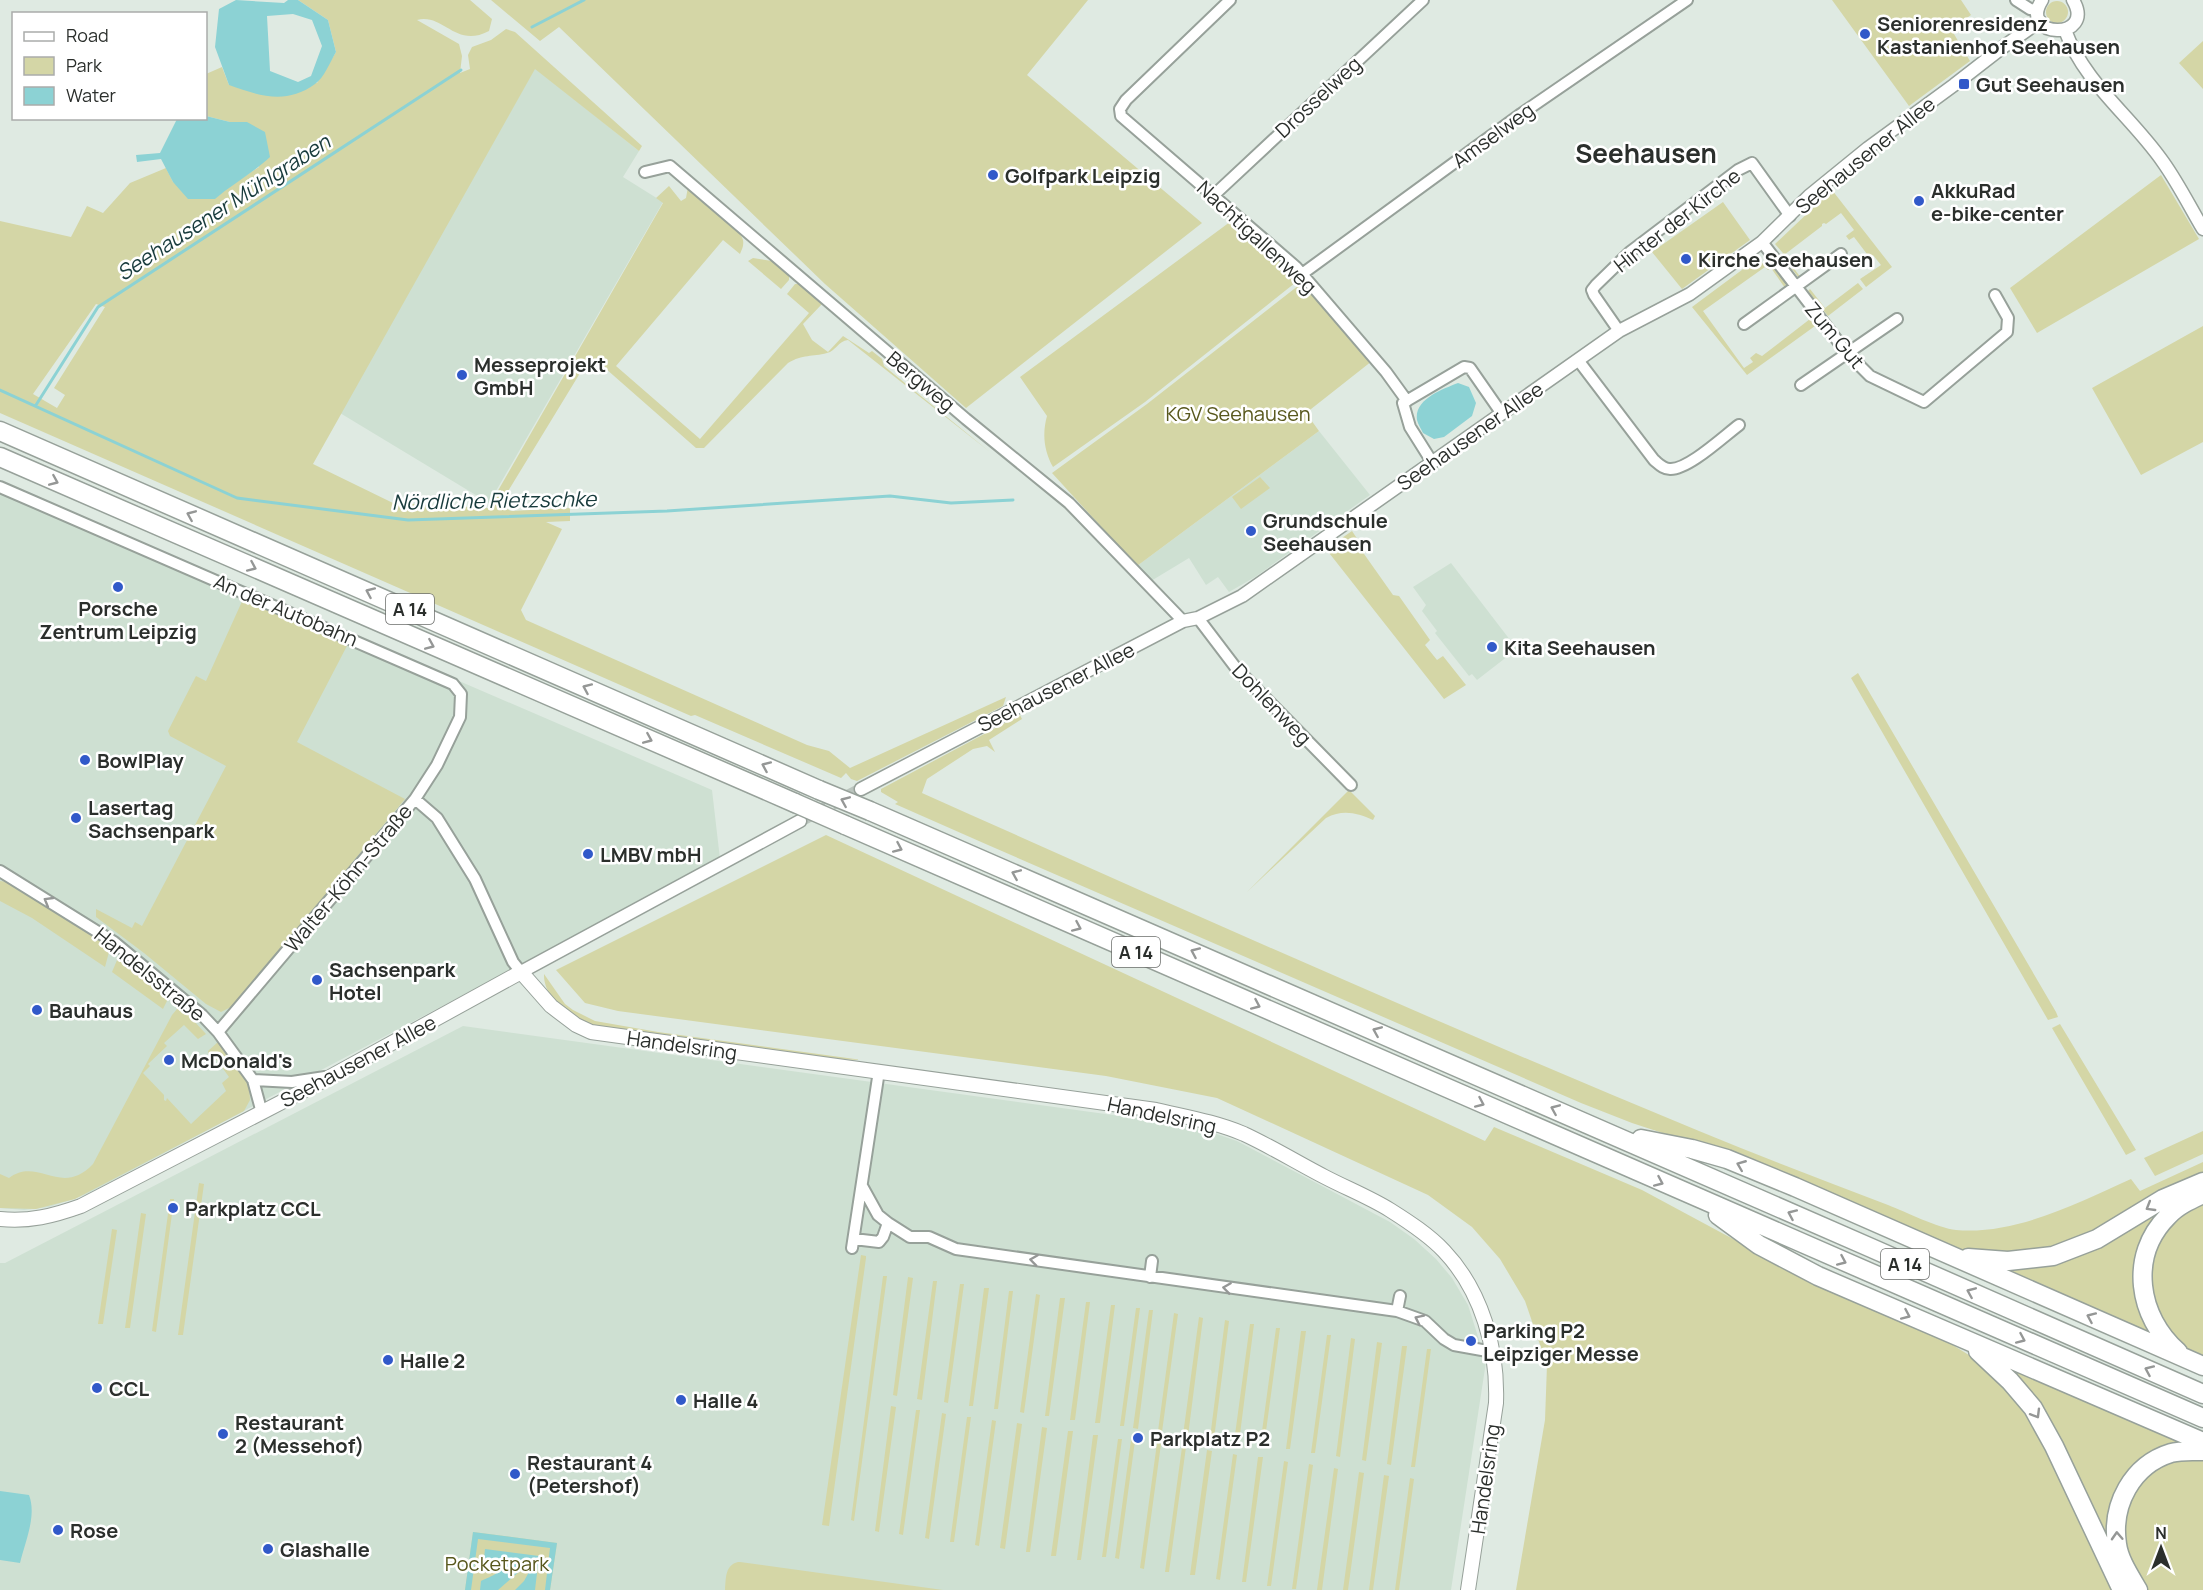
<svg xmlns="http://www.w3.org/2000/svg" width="2203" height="1590" font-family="Manrope,sans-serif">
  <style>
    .built { fill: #cee0d2 }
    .green { fill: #d4d6a6; fill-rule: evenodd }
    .water { fill: #8cd2d4; fill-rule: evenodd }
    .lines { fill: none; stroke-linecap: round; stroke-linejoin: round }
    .stream { stroke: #8cd2d4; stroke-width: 3 }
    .tertiary-tunnel { stroke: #bbc5be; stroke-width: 12; stroke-dasharray: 12 6; stroke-linecap: butt }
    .minor-casing { stroke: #97a19a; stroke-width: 14 }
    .tertiary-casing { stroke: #97a19a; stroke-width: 15 }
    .secondary-casing { stroke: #97a19a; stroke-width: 16 }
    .motorway-casing { stroke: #97a19a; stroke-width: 21 }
    .minor { stroke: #fff; stroke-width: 10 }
    .tertiary { stroke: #fff; stroke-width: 12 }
    .secondary { stroke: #fff; stroke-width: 14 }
    .motorway { stroke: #fff; stroke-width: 18 }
    .motorway-bridge-casing { stroke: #97a19a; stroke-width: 21; stroke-linecap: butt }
    .motorway-bridge { stroke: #fff; stroke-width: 18 }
    .oneway { stroke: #959796 }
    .poi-dot { fill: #3159c9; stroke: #fff; stroke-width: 2 }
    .labels { text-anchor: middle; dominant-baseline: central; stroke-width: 5; stroke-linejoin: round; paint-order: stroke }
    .shield { fill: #fff; stroke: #6b6d6b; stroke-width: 1.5 }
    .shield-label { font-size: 18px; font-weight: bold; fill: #2b2f2c }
    .poi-label { font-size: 20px; font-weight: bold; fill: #2b2f2c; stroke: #fff; text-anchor: start }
    .street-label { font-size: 20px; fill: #2b2f2c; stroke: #fff }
    .park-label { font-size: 20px; fill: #58581d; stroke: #fff }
    .water-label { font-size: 21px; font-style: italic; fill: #183b3c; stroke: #fff }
    .district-label { font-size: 26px; font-weight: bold; fill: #2b2f2c; stroke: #fff }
  </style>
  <rect width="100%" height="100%" fill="#dfeae2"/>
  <path class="built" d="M535,68l104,83 -16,26 40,25 -174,301 -149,-90z
    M1319,431l51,64 -115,82 -26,15 -11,-15 -12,8 -17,-27 -38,23 -14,-15z
    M0,483l712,307 8,69 -633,335 -38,13 -25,3 -24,-2z
    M1451,563l66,86 -40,31 -5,-6 -3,2 -34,-43 2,-2 -15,-20 4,-6 -13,-18z
    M463,1026l708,97 34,7 32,11 153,81 24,17 22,20 16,19 16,27 18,57 -35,228h-1451v-327h5z"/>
  <path class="green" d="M298,0h172l22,19 -3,12c-34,18 -45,-18 -72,-11l42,24 3,12 -2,17 10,-4 -2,-14 4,-8 19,-7 15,-11 9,3 127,114 -3,5 -104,-82 -222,395 80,39 95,5 175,-305 -7,-5 13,-12 12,15 5,-3 2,-11c13,12 51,38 55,53 1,6 -1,9 -3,14l-17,-14 -107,126 84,73 109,-126 -22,-19 8,-10h4l23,20 -19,20 9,16 16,12 15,-16 26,17 3,-2 10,8 2,7 106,86 -142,-112c-10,1 -12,11 -21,13 -15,4 -24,1 -39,10l-84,85h-8l-99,-87 -9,-1 -86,141 1,6 8,4 59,-3v13l-24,1 16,7 -41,81 5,10 281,125 22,6 21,17 156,-71 -3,9 -146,75 -6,-2 -5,-6 -5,5 -146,-63 -4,1 -691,-303v-192l71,16 16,-31 16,7 27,-30 36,-15 7,14 41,17 21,-17 24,-15 -12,-45h-17l-24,-6v-42l16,-7 7,18 88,-2 19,-31 -8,-32zM96,304l9,3 -51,81 11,7 -8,13 -24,-14z
    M491,0h597l-61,75 175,148 -236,185 -141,-124 -266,-257 -19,14z
    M1832,0h129l10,15 -20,14 19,32 -61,45z
    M2046 12a11 11 0 1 1 22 0a11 11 0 1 1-22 0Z
    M2203,41v48l-24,-26z
    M2161,175l38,64 -162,94 -27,-45z
    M1832,190l60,77 -26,20 -6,-8 21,-14 -8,-10 -3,3 -16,-21 -5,3 -3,-4 8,-6 -13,-17 -15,11 -2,-1 -2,1v2l-38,29 17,23h-2l-18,-23 2,-2 -8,-9z
    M1723,202l27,38 -68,49 -30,-37z
    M1234,219l66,60 -155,123 -92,65c-9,-16 -11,-33 -6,-51l-27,-39z
    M753,258l19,3 17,13v6l-8,9 -33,-28z
    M1758,258l5,6 6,-4 17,23 -1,5 -14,-20 -3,2 -3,-3 -62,44 41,57 9,-6 -3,-4 6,-5 6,3 48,-37 5,7 -68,49 -55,-68z
    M1303,282l69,79 -66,52 13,18 -182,135 -85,-93 95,-69z
    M1858,283l5,6 -35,27 -20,-25 2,-2 15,19z
    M2203,326v116l-62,33 -49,-87z
    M1260,477l10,11 -29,21 -9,-12z
    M1352,531l6,9 -1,4 36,51 6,1 31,44 -5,5 12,15 6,-4 23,29 -22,14 -118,-150z
    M244,597l105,45 -52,100 108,57 -172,207 -12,6 -15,-8 -62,-51 -48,-36v-8l36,19 3,-6 7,4 84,-160 -56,-30 -2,-5 28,-55 10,5z
    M1858,673l198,339 2,5 -10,3 -197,-342z
    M1020,715l2,4 -33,21 6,12 -8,-6 -14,3 -46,30 -5,14c258,115 515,230 777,338 63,26 126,50 189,74 18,7 50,23 68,25 60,5 122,-27 175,-51l9,12 63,-29v14l-105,58 -43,16 -71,4 -28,-6 -275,-109 -49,-16 -51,-20 -593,-258 -93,-41 3,-2 -17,-10v-3z
    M1349,790l26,26 -2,4c-16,-7 -30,-11 -47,-2l-79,74z
    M826,835l659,306 9,-14 148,63 156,84 140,62 39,24 50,50 89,180h-600l29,-170 2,-55 -22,-64 -25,-42 -28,-32 -44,-32 -211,-97 -111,-22 -488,-65 -33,-8 -29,-33z
    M0,881l7,1 96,58 6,12 -4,15 -73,-49 -32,-17z
    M120,953l43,35 4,13 -4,8 -51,-37z
    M544,974l21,30 8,6 22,11 63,11 204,28 -50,-2 -218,-32c-20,-8 -51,-26 -50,-52z
    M184,1008l13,9 -3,4 12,13 -8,5 -14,-14 -20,18 3,3 -19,18 2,2 -7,7 21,22v5l2,1 1,-3 24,26 35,-33 -4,-8 7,-6 -13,-18 -6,4 -2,-12 10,-9 31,40 1,18 -6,11 -169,88 -39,10 -36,-1v-34l9,4c29,-22 52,20 84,-14l79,-149 5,-6z
    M2060,1024l76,126 -10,5 -74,-127z
    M2203,1131v23l-48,22 -11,-18z
    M199,1183l5,1 -21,151h-5z
    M170,1199h4l-18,133 -4,-1z
    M2203,1200v155l-19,-8 -13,-12 -18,-27 -5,-46 22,-41z
    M2171,1203l-16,19 -7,100 4,15 -162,-73 18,2z
    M141,1213l5,1 -16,114h-5z
    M112,1229l5,1 -14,94h-5z
    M861,1255l5,1v2l-37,268 -7,-1z
    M883,1276h4l-33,245 -3,-1z
    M908,1277l5,1 -16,118 -4,-1z
    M933,1281h4l-15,119 -5,-1z
    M960,1284h4l-16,119 -4,-1z
    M984,1288h5l-16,118h-4z
    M1009,1291h4l-15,118h-4z
    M1036,1294l4,1 -16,118 -4,-1z
    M1060,1298h5l-16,118h-4z
    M1086,1302h4l-15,118h-5z
    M1111,1305h4l-15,118h-5z
    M1136,1308h4l-16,118h-4z
    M1149,1310h4l-15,119 -5,-1z
    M1174,1313l4,1 -16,118 -4,-1z
    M1199,1317l4,1 -15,118 -5,-1z
    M1225,1320l4,1 -15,118 -4,-1z
    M1250,1324h4l-15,118h-5z
    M1276,1328h4l-16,118h-4z
    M1301,1331h5l-16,118h-4z
    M1327,1335h4l-16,118h-4z
    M1351,1338l4,1 -15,118 -4,-1z
    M1377,1342l5,1 -16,118 -4,-1z
    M1402,1346h5l-16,119 -4,-1z
    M1427,1349h4l-16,118h-4z
    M1998,1359l193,85 -59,29 -17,81z
    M891,1406l5,1 -17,125 -4,-1z
    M916,1410h4l-17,125 -4,-1z
    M942,1413l4,1 -17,125 -4,-1z
    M967,1417h4l-17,125h-4z
    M992,1420l4,1 -17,125 -4,-1z
    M1017,1423l5,1 -17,125 -5,-1z
    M1042,1427l5,1 -17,124h-4z
    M1068,1431h5l-17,125h-5z
    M1093,1435h5l-17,125h-4z
    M1118,1439h4l-16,118h-4z
    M1131,1440l4,1 -16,118 -4,-1z
    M1157,1443l4,1 -17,125 -4,-1z
    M1182,1447h4l-17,125h-4z
    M1207,1450l5,1 -17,124h-5z
    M1233,1454l4,1 -17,125 -4,-1z
    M2203,1456v134h-61l-14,-28 -7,-44 21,-41 26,-17z
    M1258,1457h5l-17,125h-4z
    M1284,1461l4,1 -17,124h-4z
    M1309,1464l4,1 -17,124h-4z
    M1334,1468l4,1 -16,121h-5z
    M1359,1472l5,1 -16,117h-5z
    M1384,1475l5,1 -16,114h-4z
    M1410,1478l4,1 -15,111h-4z
    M473,1532l84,11 -7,47h-85z
    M738,1562h2l203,28h-218c1,-12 0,-25 13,-28z"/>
  <path class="water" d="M236,0l48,3 4,-3h10l30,20 8,32c-6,10 -12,26 -21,32 -29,21 -55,12 -86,1l-14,-38 4,-38zM293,14l19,6 10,26 -11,30 -13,6 -28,-11 -3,-55z
    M206,116l24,6h17l18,10 5,25c-17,16 -38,27 -55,42h-27l-15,-17 -12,-23 -24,3 -1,-7 24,-2 17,-34 29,-1z
    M1458,383l11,4 7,16 -4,13 -28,21 -10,2 -11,-6c-2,-4 -5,-9 -6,-13 -3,-21 26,-31 41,-37z
    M0,1491l29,4c8,21 -4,47 -9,68l-20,-3z
    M473,1532l84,11 -7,47h-5l5,-42 -72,-9 -7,51h-6z
    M485,1549l54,7 -4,34h-20l9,-9 5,-9 -2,-3 -6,1 -23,20h-18l1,-9c8,-4 21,-8 22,-16l-4,-2 -16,5z"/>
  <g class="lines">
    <path class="stream" d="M532,27l52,-27
      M0,390l237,108 171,22 259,-9 223,-15 61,7 62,-3
      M36,405l62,-98 363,-237"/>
    <path class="tertiary-tunnel" d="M800,821l61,-32"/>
    <defs>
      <path id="minor" d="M1230,0l-104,100 -6,9 1,7 175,151 90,105 21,29
        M2016,0l14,9 8,1
        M645,172l25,-6 296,253 103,84 114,118
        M1214,195l209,-195
        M1762,242l85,111 23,23 54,26 83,-70 1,-14 -13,-23
        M1302,274l219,-160 166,-114
        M1744,324l97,-70
        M1619,331l-25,-36 -2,-5 4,-5 34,-33 108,-82 14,-7 38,53
        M1578,360l76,100c5,4 9,9 16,9 18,1 54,-33 69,-44
        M1801,385l96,-66
        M1432,462l-22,-35 -7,-24 61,-36 6,1 32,46
        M0,487l453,197 8,10 -1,23 -23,48 -22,34 -197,233
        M1198,618l38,50 115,117
        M415,799l22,19 38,61 38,83 8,10
        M0,871l114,71 88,73 16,17 35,48 9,33
        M253,1080l39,2 33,-5
        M888,1223l22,14h19l27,12 441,62 28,10 19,18 10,6 39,7
        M854,1239l25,3 4,-5 5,-14 -10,-8 -16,-29
        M852,1248l27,-177
        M1150,1277l2,-16
        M1397,1311l3,-15"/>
      <path id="tertiary" d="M2042,0c-25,39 55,41 31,0
        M2065,30c19,53 67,87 98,132 15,21 27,45 40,67
        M861,789l322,-168 15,-3 44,-22 377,-265 71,-37 72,-52 47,-46 59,-48 86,-63 49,-38 37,-26
        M521,972l279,-151"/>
      <path id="secondary" d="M0,1219c29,3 53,-3 81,-13l249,-129 191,-105 30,34 25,19 15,7 565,78c30,7 60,12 88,24 28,13 54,29 81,43 21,11 44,20 65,33 19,12 39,25 54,41 38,40 54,98 52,152l-28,187"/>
      <path id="motorway" d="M0,431l819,359
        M0,457l795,346
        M870,811c446,191 889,388 1333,583
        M845,825l1358,593
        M1641,1139l51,10 35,10 68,28 408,179
        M1718,1215l41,30 59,31 385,166
        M1968,1258l40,3 45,-5 44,-17 66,-40 40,-17
        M1978,1351l32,30 23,27 21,38 68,144
        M2178,1352c-40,-35 -50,-96 -10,-136 9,-10 22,-16 35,-22
        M2138,1590c-8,-14 -19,-30 -21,-46 -6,-39 15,-79 54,-91 10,-3 21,-2 32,-2"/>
    </defs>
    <use href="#minor" class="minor-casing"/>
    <use href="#tertiary" class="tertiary-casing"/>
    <use href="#secondary" class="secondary-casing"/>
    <use href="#motorway" class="motorway-casing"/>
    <use href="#minor" class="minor"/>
    <use href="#tertiary" class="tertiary"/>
    <use href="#secondary" class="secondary"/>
    <use href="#motorway" class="motorway"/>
    <defs>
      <path id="motorway-bridge" d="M819,790l51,21
        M795,803l50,22"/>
    </defs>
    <use href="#motorway-bridge" class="motorway-bridge-casing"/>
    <use href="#motorway-bridge" class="motorway-bridge"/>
  </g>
  <defs><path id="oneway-chevron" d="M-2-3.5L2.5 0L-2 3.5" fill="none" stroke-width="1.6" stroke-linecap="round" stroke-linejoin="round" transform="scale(1.5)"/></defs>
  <g class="oneway">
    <use href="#oneway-chevron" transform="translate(54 481) rotate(23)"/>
    <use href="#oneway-chevron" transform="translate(191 515) rotate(-157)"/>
    <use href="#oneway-chevron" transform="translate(252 567) rotate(24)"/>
    <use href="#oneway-chevron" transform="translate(370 592) rotate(-156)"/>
    <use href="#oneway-chevron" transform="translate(430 645) rotate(23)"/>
    <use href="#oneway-chevron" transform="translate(587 688) rotate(-156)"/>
    <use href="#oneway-chevron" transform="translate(648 739) rotate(23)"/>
    <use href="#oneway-chevron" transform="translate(766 766) rotate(-156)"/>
    <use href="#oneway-chevron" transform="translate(845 801) rotate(-157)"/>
    <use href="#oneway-chevron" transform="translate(898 848) rotate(24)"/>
    <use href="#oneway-chevron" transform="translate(1016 874) rotate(-157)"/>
    <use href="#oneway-chevron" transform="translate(48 901) rotate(-150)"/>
    <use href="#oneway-chevron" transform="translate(1077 927) rotate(24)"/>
    <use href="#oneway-chevron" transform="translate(1195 952) rotate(-156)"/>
    <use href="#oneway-chevron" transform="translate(1256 1005) rotate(24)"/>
    <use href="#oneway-chevron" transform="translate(1377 1031) rotate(-157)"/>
    <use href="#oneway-chevron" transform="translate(1480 1103) rotate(24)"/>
    <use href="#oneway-chevron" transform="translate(1555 1109) rotate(-157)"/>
    <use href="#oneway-chevron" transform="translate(1741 1165) rotate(-158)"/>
    <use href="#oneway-chevron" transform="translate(1659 1182) rotate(24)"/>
    <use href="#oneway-chevron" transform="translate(2150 1207) rotate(149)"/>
    <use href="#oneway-chevron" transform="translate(1792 1214) rotate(-156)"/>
    <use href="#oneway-chevron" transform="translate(1034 1260) rotate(-172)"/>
    <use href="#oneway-chevron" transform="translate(1842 1261) rotate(24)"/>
    <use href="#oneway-chevron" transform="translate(1227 1288) rotate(-172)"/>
    <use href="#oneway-chevron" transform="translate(1971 1292) rotate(-157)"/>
    <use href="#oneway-chevron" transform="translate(1906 1315) rotate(24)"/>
    <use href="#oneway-chevron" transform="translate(2091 1317) rotate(-156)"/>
    <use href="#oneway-chevron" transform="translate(1419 1319) rotate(-154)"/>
    <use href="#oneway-chevron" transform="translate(2021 1339) rotate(24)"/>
    <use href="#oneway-chevron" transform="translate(2149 1370) rotate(-156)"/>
    <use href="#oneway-chevron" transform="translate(2036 1414) rotate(59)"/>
    <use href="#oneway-chevron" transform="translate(2117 1536) rotate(-93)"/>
  </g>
  <g class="poi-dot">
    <circle cx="1865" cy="34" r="6"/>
    <rect x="1958" y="78" width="12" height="12" rx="3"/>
    <circle cx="993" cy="175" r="6"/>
    <circle cx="1919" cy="201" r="6"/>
    <circle cx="1686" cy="259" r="6"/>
    <circle cx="462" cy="375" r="6"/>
    <circle cx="1251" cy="531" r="6"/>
    <circle cx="118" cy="587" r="6"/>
    <circle cx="1492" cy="647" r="6"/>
    <circle cx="85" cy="760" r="6"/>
    <circle cx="76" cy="818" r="6"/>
    <circle cx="588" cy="854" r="6"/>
    <circle cx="317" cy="980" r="6"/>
    <circle cx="37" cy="1010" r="6"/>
    <circle cx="169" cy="1060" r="6"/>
    <circle cx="173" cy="1208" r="6"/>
    <circle cx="1471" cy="1341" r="6"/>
    <circle cx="388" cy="1360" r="6"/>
    <circle cx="97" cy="1388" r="6"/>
    <circle cx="681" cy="1400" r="6"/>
    <circle cx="223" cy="1434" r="6"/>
    <circle cx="1138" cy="1438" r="6"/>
    <circle cx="515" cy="1474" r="6"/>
    <circle cx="58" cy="1530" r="6"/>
    <circle cx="268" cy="1549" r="6"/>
  </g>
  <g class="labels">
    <g class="shield">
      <rect x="386" y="594" width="48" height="30" rx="4.5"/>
      <rect x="1112" y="937" width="48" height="30" rx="4.5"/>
      <rect x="1881" y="1249" width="48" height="30" rx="4.5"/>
    </g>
    <g class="shield-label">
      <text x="410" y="609">A 14</text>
      <text x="1136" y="952">A 14</text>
      <text x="1905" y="1264">A 14</text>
    </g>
    <g class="poi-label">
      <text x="1877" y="23">Seniorenresidenz<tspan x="1877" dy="23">Kastanienhof Seehausen</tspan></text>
      <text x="1976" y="84">Gut Seehausen</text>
      <text x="1005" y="175">Golfpark Leipzig</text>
      <text x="1931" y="190">AkkuRad<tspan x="1931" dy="23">e-bike-center</tspan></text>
      <text x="1698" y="259">Kirche Seehausen</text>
      <text x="474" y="364">Messeprojekt<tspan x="474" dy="23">GmbH</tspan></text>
      <text x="1263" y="520">Grundschule<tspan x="1263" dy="23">Seehausen</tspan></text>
      <text x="118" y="608" text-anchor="middle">Porsche<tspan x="118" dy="23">Zentrum Leipzig</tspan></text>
      <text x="1504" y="647">Kita Seehausen</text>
      <text x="97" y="760">BowlPlay</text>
      <text x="88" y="807">Lasertag<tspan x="88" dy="23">Sachsenpark</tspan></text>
      <text x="600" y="854">LMBV mbH</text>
      <text x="329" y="969">Sachsenpark<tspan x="329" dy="23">Hotel</tspan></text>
      <text x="49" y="1010">Bauhaus</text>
      <text x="181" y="1060">McDonald's</text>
      <text x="185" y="1208">Parkplatz CCL</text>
      <text x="1483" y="1330">Parking P2<tspan x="1483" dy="23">Leipziger Messe</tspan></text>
      <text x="400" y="1360">Halle 2</text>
      <text x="109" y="1388">CCL</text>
      <text x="693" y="1400">Halle 4</text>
      <text x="235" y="1422">Restaurant<tspan x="235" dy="23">2 (Messehof)</tspan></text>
      <text x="1150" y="1438">Parkplatz P2</text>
      <text x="527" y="1462">Restaurant 4<tspan x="527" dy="23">(Petershof)</tspan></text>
      <text x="70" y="1530">Rose</text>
      <text x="280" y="1549">Glashalle</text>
    </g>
    <g class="street-label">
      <text transform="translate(1318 97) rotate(-43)">Drosselweg</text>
      <text transform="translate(1493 135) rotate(-36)">Amselweg</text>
      <text transform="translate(1865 155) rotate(-39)">Seehausener Allee</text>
      <text transform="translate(1677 220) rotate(-38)">Hinter der Kirche</text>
      <text transform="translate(1257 237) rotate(43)">Nachtigallenweg</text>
      <text transform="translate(1835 335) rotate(50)">Zum Gut</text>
      <text transform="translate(921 381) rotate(40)">Bergweg</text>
      <text transform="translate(1470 436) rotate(-35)">Seehausener Allee</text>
      <text transform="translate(286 610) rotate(23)">An der Autobahn</text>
      <text transform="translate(1056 687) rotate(-27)">Seehausener Allee</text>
      <text transform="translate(1272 704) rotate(46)">Dohlenweg</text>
      <text transform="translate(348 878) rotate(-50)">Walter-Köhn-Straße</text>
      <text transform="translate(150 974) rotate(39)">Handelsstraße</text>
      <text transform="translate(682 1045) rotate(8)">Handelsring</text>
      <text transform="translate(358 1061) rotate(-28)">Seehausener Allee</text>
      <text transform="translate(1162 1115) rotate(12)">Handelsring</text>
      <text transform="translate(1485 1479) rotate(-82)">Handelsring</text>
    </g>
    <g class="park-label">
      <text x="1238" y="413">KGV Seehausen</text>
      <text x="497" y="1563">Pocketpark</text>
    </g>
    <g class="water-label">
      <text transform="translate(223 207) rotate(-33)">Seehausener Mühlgraben</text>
      <text transform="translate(494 500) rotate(-1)">Nördliche Rietzschke</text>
    </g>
    <g class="district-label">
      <text x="1646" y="153">Seehausen</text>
    </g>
  </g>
  <rect x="12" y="12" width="195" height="108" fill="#ffffff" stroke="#aaacab" stroke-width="1.5"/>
  <rect x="24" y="32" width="30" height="9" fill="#ffffff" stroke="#aaacab" stroke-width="1.5"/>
  <text x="66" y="42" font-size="18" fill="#2b2f2c">Road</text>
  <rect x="24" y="57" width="30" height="18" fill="#d4d6a6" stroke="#aaacab" stroke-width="1.5"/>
  <text x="66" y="72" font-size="18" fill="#2b2f2c">Park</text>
  <rect x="24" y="87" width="30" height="18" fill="#8cd2d4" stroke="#aaacab" stroke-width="1.5"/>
  <text x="66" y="102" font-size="18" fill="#2b2f2c">Water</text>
  <g transform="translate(2161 1548)" stroke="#ffffff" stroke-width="4.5" paint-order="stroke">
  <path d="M0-4.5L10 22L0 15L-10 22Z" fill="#2b2f2c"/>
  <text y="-9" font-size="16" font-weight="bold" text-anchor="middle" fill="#2b2f2c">N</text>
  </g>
</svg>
